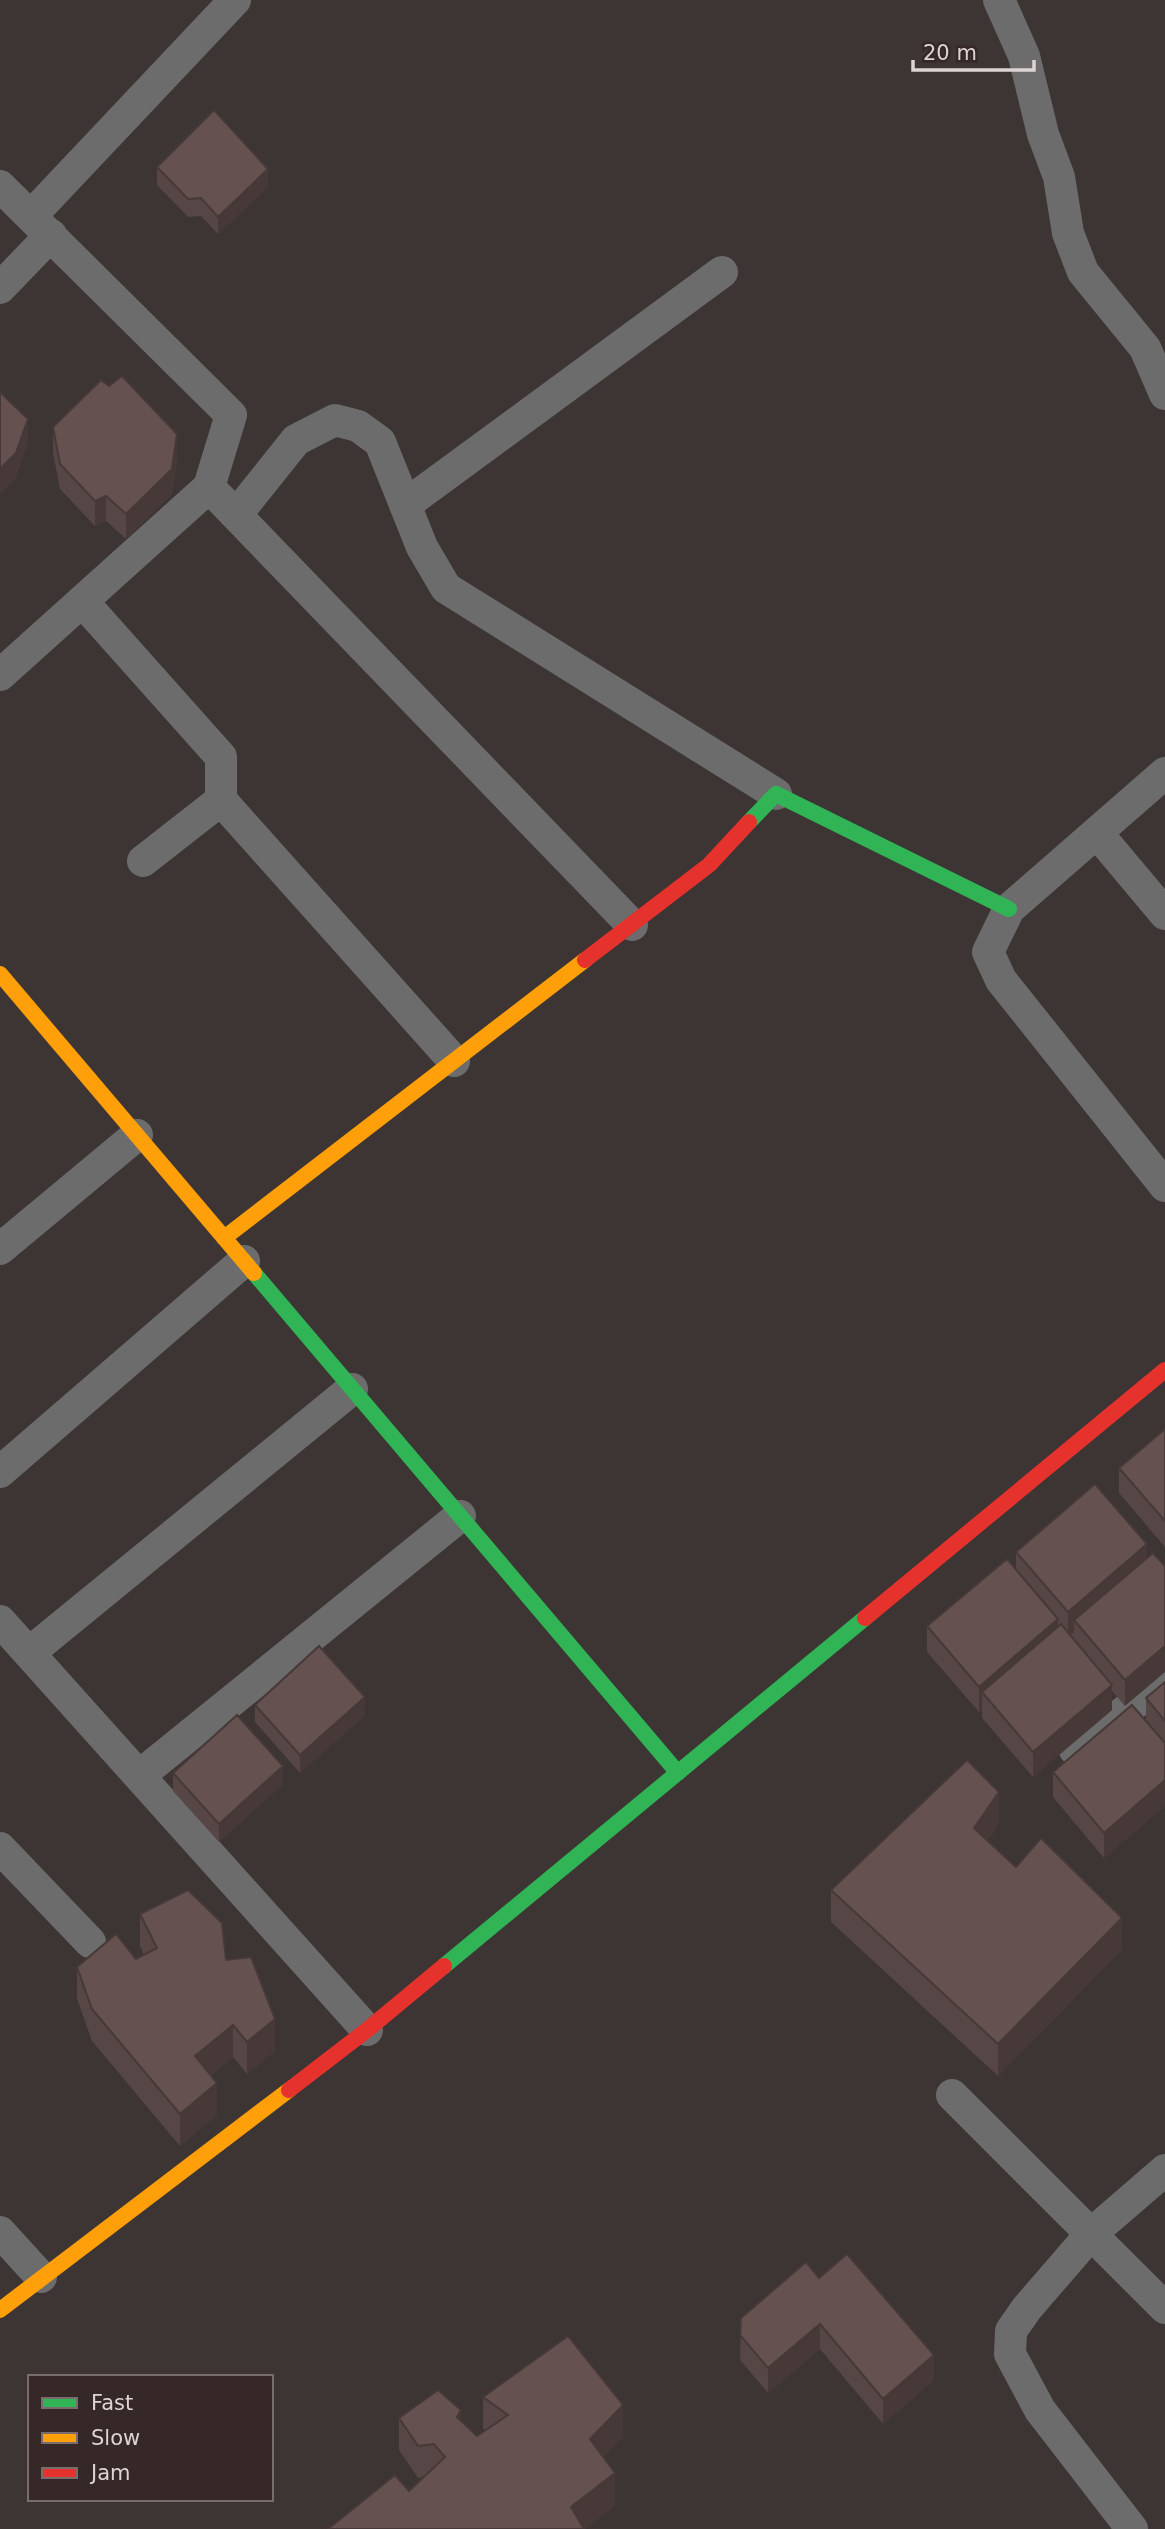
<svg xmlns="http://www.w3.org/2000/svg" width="1165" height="2529" font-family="'DejaVu Sans',sans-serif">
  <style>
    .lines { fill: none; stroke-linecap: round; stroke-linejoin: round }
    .street { stroke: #6c6c6d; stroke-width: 32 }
    .fast { stroke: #30b455; stroke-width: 16 }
    .slow { stroke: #ff9f0a; stroke-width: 16 }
    .jam { stroke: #e5322d; stroke-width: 16 }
    .wall { fill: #564645 }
    .shaded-wall { fill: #463938 }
    .building { fill: #645150; stroke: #463938; stroke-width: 2 }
  </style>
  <rect width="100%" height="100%" fill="#3c3534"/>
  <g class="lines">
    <path class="street" d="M999,0l25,56 19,78 16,43 9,56 15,39 62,76 20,46
      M0,186l231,229 -22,72
      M31,216l204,-216
      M0,288l51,-53
      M405,505l317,-233
      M236,515l60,-75 39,-20 23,6 22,16 42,105 24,41 330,206
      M82,601l139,156v43l233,261
      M0,675l209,-188 423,438
      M1165,773l-156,136 -21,43 13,28 164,206
      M1097,833l68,81
      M143,861l78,-61
      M0,1249l137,-114
      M0,1472l244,-211
      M0,1621l367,409
      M29,1653l323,-264
      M1075,1750l90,-70
      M139,1776l321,-260
      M0,1848l90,94
      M952,2095l139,139 74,-64
      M0,2232l41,45
      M1132,2529l-92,-119 -30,-56 1,-23 16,-23 64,-74 74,74"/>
    <path class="fast" d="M749,822l27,-28 233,115
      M254,1273l424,500
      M444,1966l421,-348"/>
    <path class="slow" d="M0,974l254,299
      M224,1238l361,-278
      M0,2310l289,-220"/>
    <path class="jam" d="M585,960l124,-95 40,-43
      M865,1618l300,-248
      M289,2090l78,-60 77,-64"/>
  </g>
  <path class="wall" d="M157,167l111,20 -50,47 -17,-18 -13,1 -31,-32z
    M53,427l124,32 -5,35 -46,45 -20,-18 -11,5 -35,-37 -7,-36z
    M1165,1429v118l-46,-54v-25z
    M1147,1544l-22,162 -13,-15v19l-79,67 -51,-59v-8l-3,2 -52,-60v-26l89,-56v-18z
    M1165,1682v124l-61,52 -51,-61v-25l93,-52v-22z
    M255,1705l110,10 -65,58 -45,-51z
    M173,1773l110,11 -64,58 -46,-51z
    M999,1824l-12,17 29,26 106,83 -124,126 -167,-154v-32z
    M140,1914l86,46 49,91 -28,23 -14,-17 -22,18 6,40 -37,31 -88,-105 -15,-42v-32l59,-8 8,-4 -4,-9z
    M819,2278l115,102 -51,44 -63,-75 -52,44 -28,-33 1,-42z
    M483,2397l140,40 -20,20 12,48 -30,24 -176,-38 15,-14 -6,1 -19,-28v-32l62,3 16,15 9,-6 -3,-1z"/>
  <path class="shaded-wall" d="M268,169v18l-50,47v-17z
    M28,419v25l-12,34 -16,16v-25z
    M177,434v25l-5,35 -46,45v-25z
    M106,496v25l-11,5v-25z
    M1147,1544v25l-73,51v12l-6,5v-25z
    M1058,1619v25l-76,48v18l-3,2v-25z
    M1165,1646v26l-40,34v-26z
    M1112,1685v25l-79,67v-25z
    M365,1697v18l-65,58v-18z
    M283,1766v18l-64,58v-18z
    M1165,1780v26l-61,52v-25z
    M999,1792v32l-25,36v-32z
    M1122,1918v32l-124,126v-32z
    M275,2019v32l-28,23v-32z
    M233,2025v32l-38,31v-32z
    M217,2083v32l-37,31v-32z
    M820,2324v25l-52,44v-25z
    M934,2355v25l-51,44v-25z
    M623,2405v32l-33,33v-31z
    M461,2410v32l-4,-25z
    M615,2473v32l-30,24 -14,-22z"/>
  <path class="building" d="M214,110l54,59 -50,48 -17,-19 -13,1 -31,-32z
    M122,376l55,58 -5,35 -46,45 -20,-18 -11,5 -35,-37 -7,-37 48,-47 8,6z
    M0,392l28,27 -12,34 -16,16z
    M1165,1429v92l-46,-53z
    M1095,1484l52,60 -79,68 -52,-60z
    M1153,1553l12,13v80l-40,34 -51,-60z
    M1007,1559l51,60 -79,68 -52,-61z
    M1061,1624l51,61 -79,67 -51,-60z
    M319,1646l46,51 -65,58 -45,-50z
    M1165,1682v39l-19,-23z
    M1132,1705l33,38v37l-61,53 -51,-61z
    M237,1715l46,51 -64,58 -46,-51z
    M967,1760l32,32 -25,36 42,39 25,-29 81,80 -124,126 -167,-154z
    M188,1890l34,33 4,37 25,-3 24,62 -28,23 -14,-17 -38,31 22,27 -37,31 -88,-105 -15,-42 39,-33 20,25 21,-11 -17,-34z
    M847,2254l87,101 -51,44 -63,-75 -52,44 -28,-33 1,-17 65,-56 13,16z
    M568,2336l55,69 -33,34 25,34 -44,34 13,22h-256l67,-54 14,16 36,-34 -11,-13 -16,2 -19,-28 39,-28 23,20 -4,7 20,19 31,-21 -25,-18z"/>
  <rect x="28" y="2375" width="245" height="126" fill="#352827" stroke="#786d6c" stroke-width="2"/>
  <rect x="42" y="2398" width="35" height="10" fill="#30b455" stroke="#786d6c" stroke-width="2"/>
  <text x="91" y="2410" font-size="21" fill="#ddd4d4">Fast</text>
  <rect x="42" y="2433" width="35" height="10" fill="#ff9f0a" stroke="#786d6c" stroke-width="2"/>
  <text x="91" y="2445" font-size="21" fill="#ddd4d4">Slow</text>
  <rect x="42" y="2468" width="35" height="10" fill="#e5322d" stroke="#786d6c" stroke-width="2"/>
  <text x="91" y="2480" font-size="21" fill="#ddd4d4">Jam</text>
  <path d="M913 60v10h121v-10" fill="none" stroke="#ddd4d4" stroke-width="3.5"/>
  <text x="923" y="60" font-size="21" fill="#ddd4d4" stroke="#352827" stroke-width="5" paint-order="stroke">20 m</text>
</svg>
